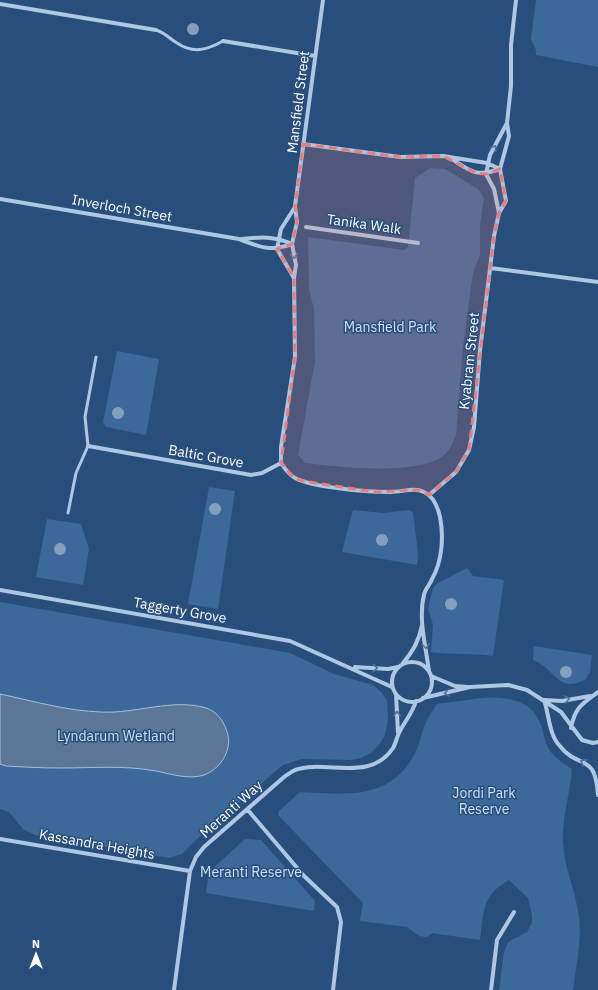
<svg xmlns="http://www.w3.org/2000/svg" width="598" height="990" font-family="'IBM Plex Sans',sans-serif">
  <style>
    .green { fill: #3c6999 }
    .water { fill: #5b7697; stroke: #a2c2e4 }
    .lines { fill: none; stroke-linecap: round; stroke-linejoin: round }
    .lane { stroke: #adc7e4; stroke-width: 3 }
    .street { stroke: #adc7e4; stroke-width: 4 }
    .tree { fill: #849fbe }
    .oneway { stroke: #50739b }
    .marked { fill: #e67e7e; fill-opacity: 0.2; stroke: #e67e7e; stroke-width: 3; stroke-dasharray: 8 5; stroke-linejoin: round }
    .labels { text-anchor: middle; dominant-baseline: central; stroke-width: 3; stroke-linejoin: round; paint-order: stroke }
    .street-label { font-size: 14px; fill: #fff; stroke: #284f7c }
    .park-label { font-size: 14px; fill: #cfe1f4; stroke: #284f7c }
  </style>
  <rect width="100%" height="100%" fill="#284f7c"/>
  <path class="green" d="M536,0h62v67l-62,-12v-5l-5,-11z
    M430,168l15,1 33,20 6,9 -4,27v30l-7,18 -10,74 -7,88c-3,7 -6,16 -13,21 -27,20 -105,11 -138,7l-7,-8 17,-94 -1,-52 -5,-19 -1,-53 96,13 4,-3 7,-69z
    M117,351l42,8 -13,76 -40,-8 -3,-5z
    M209,487l26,4 -17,118 -30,-5z
    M353,510l30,3 26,-3 4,2 5,42 -1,11 -75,-13z
    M47,519l34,5 8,25 -6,36 -47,-8z
    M467,568l6,8 31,4 -11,76c-21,-3 -41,-1 -62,-4l2,-27 -5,-17 5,-20 5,-5z
    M0,602l290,51 44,21 39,11 9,8 5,8 1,19 -3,15 -6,10 -8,8 -10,5 -9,2 -50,-1 -19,6 -82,70 -19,19 -13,4 -134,-23 -12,-6 -14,-17 -9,-3z
    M534,646l58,9 -2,17 -4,7c-28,16 -31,-11 -53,-19z
    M482,698c24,-1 50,1 59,27 3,9 4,19 9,26 6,8 14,13 22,18 -2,25 -10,48 -9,73 1,26 13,49 16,75 3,23 -3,50 -6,73h-74l5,-38 4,-10 19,-10 5,-9v-8l-4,-17 -19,-18c-28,16 -25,31 -29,60l-48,-7 -5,4 -8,-1 -12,-9 -47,-6 3,-18 -85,-88 1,-4 21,-19c43,2 88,9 113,-35 7,-11 8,-25 14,-37 3,-6 7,-11 10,-16z
    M245,839l16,1 54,61 -1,10 -108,-18 3,-21z"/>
  <path class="water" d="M0,694c33,7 67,17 101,18 34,2 72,-14 105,-4 10,3 17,12 20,21 8,19 -4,39 -22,46 -15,5 -33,-1 -48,-4 -33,-6 -63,-3 -96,-3 -18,0 -36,-1 -54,-2l-6,-2z"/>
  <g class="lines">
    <path class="lane" d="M156,30c9,3 13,8 21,13 16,11 30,7 46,-2
      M68,513l8,-40 12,-27 -3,-29 11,-60"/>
    <path class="street" d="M0,4l156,26
      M223,41l92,15
      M303,144l97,13 43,-1 44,7 13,6
      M452,159c19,13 25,18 48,10
      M0,199l239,40c21,8 31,13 53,5
      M499,213l-5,-24 -8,-15 4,-19 17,-32 4,-37v-41l5,-45
      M306,227l112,16
      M242,239c18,-2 33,-3 50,5
      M490,268l108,14
      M294,278l-17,-29 4,-20 14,-22
      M88,446l163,29 11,-2 19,-10c4,6 8,12 14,15 19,10 75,14 96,14 11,0 23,-5 33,0 9,4 14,16 16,25 4,20 2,45 -8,62 -2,6 -7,10 -8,16 -6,23 2,53 5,76
      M281,463v-16l14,-90 -1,-79 2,-13 -4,-21 5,-22 -2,-16 28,-206
      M429,495l27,-23 13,-22 5,-23 6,-77 14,-114 5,-23 7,-12 -6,-32 9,-33 -2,-13
      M0,590l290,51 102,46
      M392 682a20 20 0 1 1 40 0a20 20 0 1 1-40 0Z
      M403,663c10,-12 16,-22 19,-38
      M355,667l33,2 10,-2
      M431,676l24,10 13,1
      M396,694l2,39
      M423,698l47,-11 38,-2 19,5 34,22 21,28 11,3 5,-1
      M544,700c5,14 5,34 15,45 20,26 36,6 39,50
      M545,700l17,1 28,-5
      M571,728c4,-21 11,-24 27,-36
      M247,809l57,67 33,31 4,15 -8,68
      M0,839l190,32
      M174,990l16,-119 6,-14 8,-10 80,-70c3,-2 7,-5 11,-7 30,-11 75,13 98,-22 3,-5 4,-12 7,-17 5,-10 13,-19 16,-30
      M491,990l6,-50 17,-28"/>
  </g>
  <g class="tree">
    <circle cx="193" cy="29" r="6"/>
    <circle cx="118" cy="413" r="6"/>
    <circle cx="215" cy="509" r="6"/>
    <circle cx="382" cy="540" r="6"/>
    <circle cx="60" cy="549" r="6"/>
    <circle cx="451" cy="604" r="6"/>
    <circle cx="566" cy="672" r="6"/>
  </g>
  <defs><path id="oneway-chevron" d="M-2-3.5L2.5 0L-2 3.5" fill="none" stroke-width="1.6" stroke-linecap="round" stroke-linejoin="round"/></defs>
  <g class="oneway">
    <use href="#oneway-chevron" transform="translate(494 148) rotate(-60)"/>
    <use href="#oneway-chevron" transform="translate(294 256) rotate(80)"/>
    <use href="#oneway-chevron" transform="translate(426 646) rotate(82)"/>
    <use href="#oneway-chevron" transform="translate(375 668) rotate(2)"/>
    <use href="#oneway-chevron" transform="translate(447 693) rotate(171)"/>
    <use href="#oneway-chevron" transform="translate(567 699) rotate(-11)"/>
    <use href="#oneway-chevron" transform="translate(397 714) rotate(-90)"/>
    <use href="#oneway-chevron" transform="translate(583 762) rotate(-152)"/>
  </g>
  <path class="marked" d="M303,144l97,13 43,-1 33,17 10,1 14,-5 6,32 -7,12 -5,23 -25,214 -13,22 -27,23 -10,-5 -46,2 -70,-11 -9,-3 -13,-15 14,-106 -1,-79 -17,-29 15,-5 5,-22 -2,-16z"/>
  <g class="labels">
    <g class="street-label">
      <text transform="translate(298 102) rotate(-83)">Mansfield Street</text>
      <text transform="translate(122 208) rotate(10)">Inverloch Street</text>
      <text transform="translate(364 224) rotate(8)">Tanika Walk</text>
      <text transform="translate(469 361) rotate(-84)">Kyabram Street</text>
      <text transform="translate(206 456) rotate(10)">Baltic Grove</text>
      <text transform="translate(180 610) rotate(10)">Taggerty Grove</text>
      <text transform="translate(231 809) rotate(-42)">Meranti Way</text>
      <text transform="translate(97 844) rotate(10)">Kassandra Heights</text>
    </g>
    <g class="park-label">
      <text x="390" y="327">Mansfield Park</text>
      <text x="116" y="736">Lyndarum Wetland</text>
      <text x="484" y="793">Jordi Park<tspan x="484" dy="16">Reserve</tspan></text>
      <text x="251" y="872">Meranti Reserve</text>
    </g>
  </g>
  <g transform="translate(36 954)" stroke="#284f7c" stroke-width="3" paint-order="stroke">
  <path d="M0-3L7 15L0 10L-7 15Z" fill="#ffffff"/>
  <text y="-6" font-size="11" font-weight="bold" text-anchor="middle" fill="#ffffff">N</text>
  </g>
</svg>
